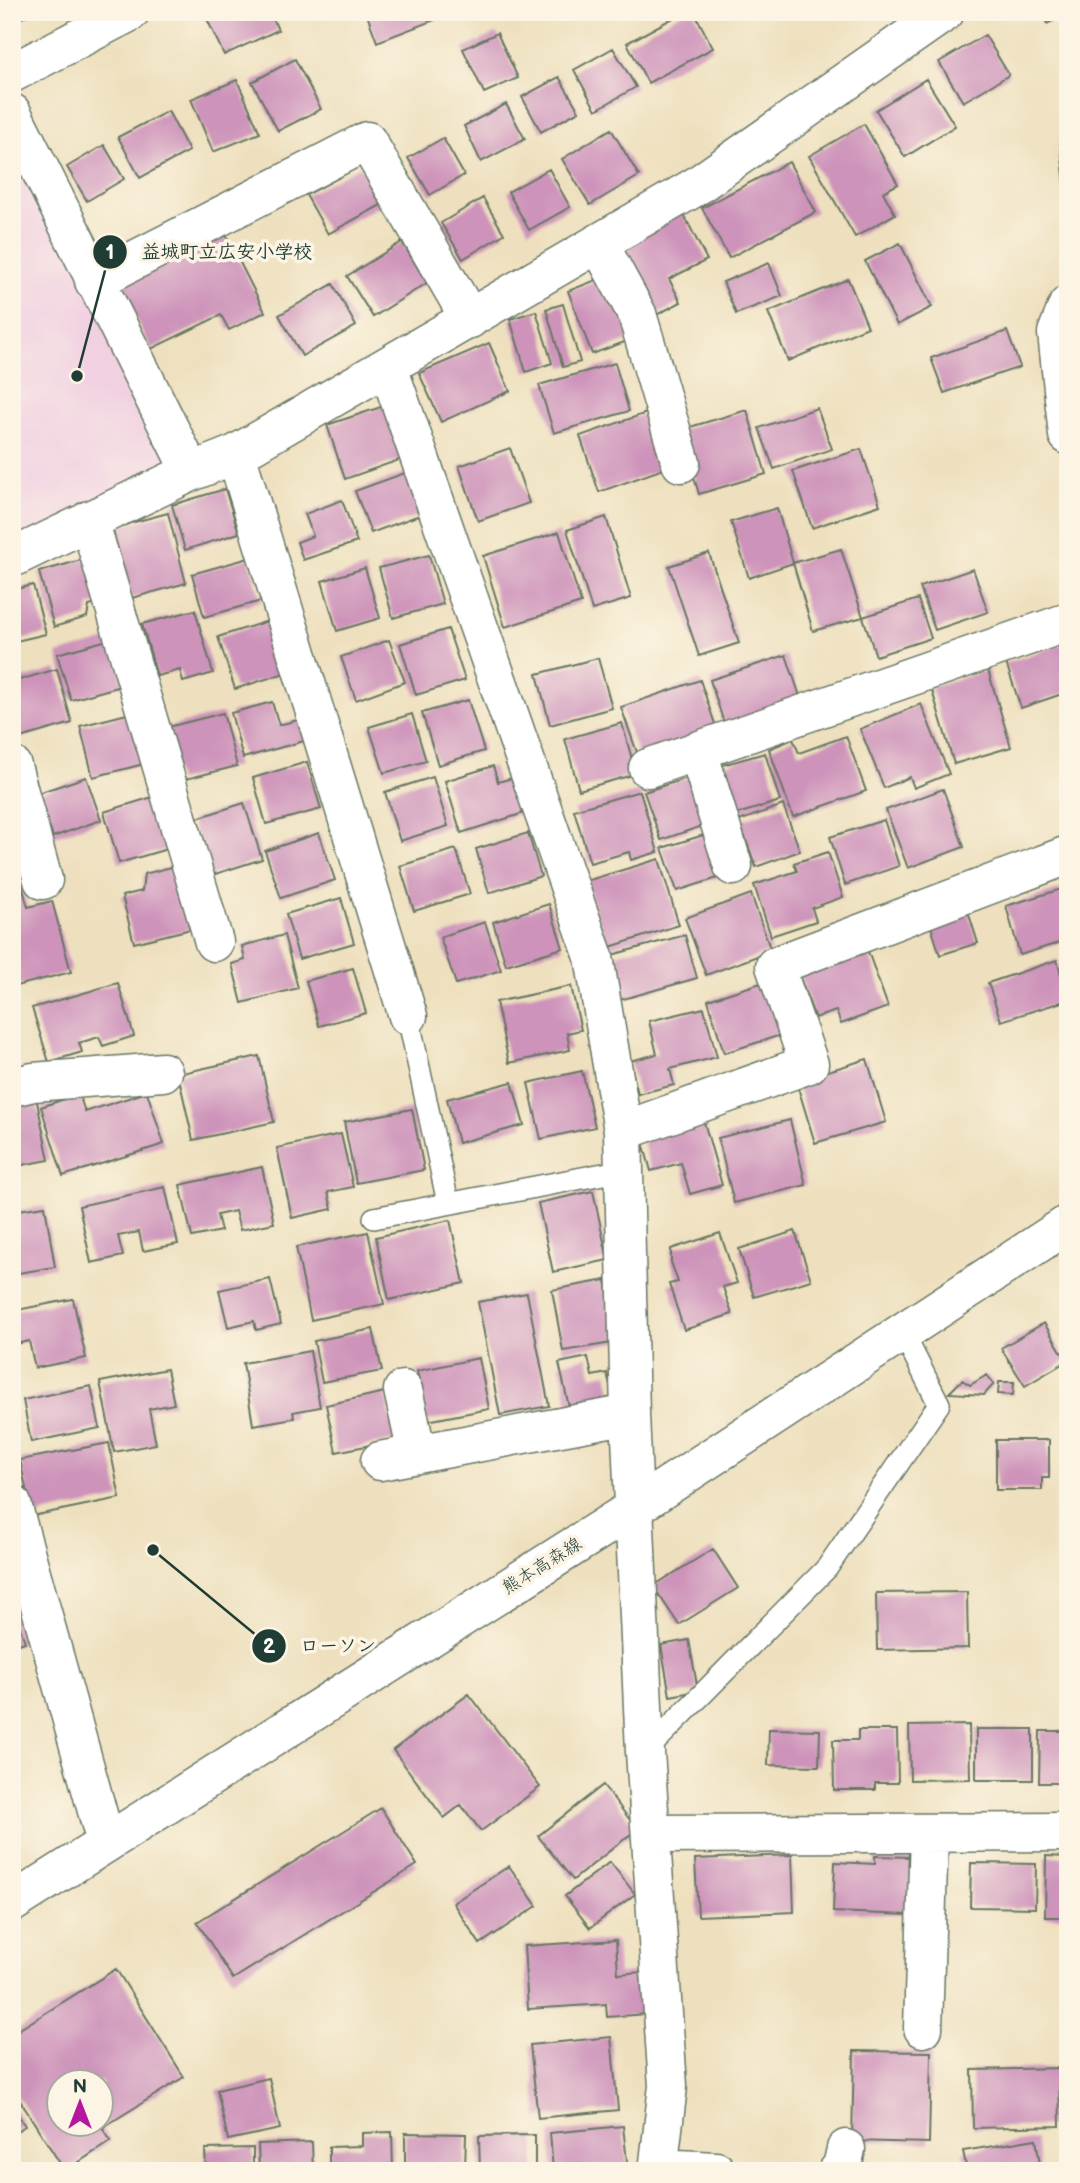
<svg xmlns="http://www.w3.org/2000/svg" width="1080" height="2183" font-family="'Balsamiq Sans','Klee One',sans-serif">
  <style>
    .built { fill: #f1d0e2 }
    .building { fill: #cd93ba; fill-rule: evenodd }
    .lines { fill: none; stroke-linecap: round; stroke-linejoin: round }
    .service-casing { stroke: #677664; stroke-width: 24 }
    .minor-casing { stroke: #677664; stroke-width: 41 }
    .primary-casing { stroke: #677664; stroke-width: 41 }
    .service { stroke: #fff; stroke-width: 21 }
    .minor { stroke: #fff; stroke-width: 38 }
    .primary { stroke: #fff; stroke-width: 38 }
    .labels { text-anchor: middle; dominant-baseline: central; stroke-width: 7; stroke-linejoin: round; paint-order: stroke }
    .street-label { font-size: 18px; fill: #1f3d34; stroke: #fcf5e5 }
    .leader { fill: none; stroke: #1f3d34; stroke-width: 2.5 }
    .callout-dot { fill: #1f3d34; stroke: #fcf5e5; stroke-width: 2.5 }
    .mark-label { font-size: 21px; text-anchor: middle; font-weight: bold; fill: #fff }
    .callout-label { font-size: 19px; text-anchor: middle; font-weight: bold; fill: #1f3d34; stroke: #fcf5e5; stroke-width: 7; stroke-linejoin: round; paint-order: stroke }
  </style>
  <rect width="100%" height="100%" fill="#fcf5e5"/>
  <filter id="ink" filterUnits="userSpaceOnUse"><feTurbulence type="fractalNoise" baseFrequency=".0143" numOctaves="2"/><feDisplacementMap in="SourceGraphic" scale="14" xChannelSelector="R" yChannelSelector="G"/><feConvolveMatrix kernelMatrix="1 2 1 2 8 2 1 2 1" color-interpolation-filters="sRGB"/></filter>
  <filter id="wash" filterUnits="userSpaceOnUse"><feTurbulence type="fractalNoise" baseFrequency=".00686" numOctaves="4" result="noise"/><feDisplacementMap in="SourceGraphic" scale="28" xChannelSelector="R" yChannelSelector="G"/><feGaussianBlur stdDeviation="1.57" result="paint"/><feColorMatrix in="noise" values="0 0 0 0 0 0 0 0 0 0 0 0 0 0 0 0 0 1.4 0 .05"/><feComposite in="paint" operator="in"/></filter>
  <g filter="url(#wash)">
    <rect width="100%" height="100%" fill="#eee0be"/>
    <path class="built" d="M12,113l179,359 -179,86z"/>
    <g id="blocks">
      <path class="building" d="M12,12h21l-21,11z
        M222,12h48l8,18 -54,25 -17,-36z
        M366,12h74l2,5 -65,25z
        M684,12h10l19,36 -65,35 -21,-40z
        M1041,12h27v1l-21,11z
        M497,33l21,45 -34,15 -21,-44z
        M985,35l24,40 -46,27 -24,-40z
        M613,48l23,39 -40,23 -22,-40z
        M295,59l26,50 -43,22 -26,-49z
        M559,77l20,34 -38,21 -19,-35z
        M926,79l29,47 -50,31 -29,-47z
        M237,80l23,53 -47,19 -22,-53z
        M506,104l19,35 -44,23 -17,-36z
        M168,111l21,40 -49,27 -22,-41z
        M864,124l34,60 -15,8 12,22 -40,23 -46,-81z
        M611,129l28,47 -49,29 -28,-46z
        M1068,137v48h-3l-5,-47z
        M443,138l21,37 -34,20 -22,-37z
        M104,145l20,34 -37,22 -20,-34z
        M789,162l27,50 -87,46 -27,-50z
        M360,166l21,39 -53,29 -22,-39z
        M549,169l21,38 -41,23 -21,-38z
        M483,198l21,36 -41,25 -22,-36z
        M683,213l24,47 -38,19 12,23 -32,17 -36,-71z
        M224,231l41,81 -36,18 -8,-15 -70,34 -33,-66z
        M402,242l25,41 -54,34 -26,-41z
        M900,243l32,64 -35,18 -32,-64z
        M769,263l13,33 -46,18 -13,-32z
        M609,275l24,64 -41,15 -24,-63z
        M848,279l20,48 -80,34 -20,-49z
        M333,284l23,42 -54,30 -23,-41z
        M563,304l17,58 -17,5 -17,-58z
        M536,311l16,52 -26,9 -16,-53z
        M1007,331l13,36 -76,26 -13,-35z
        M489,343l21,48 -69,31 -22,-49z
        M615,363l14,48 -75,22 -15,-48z
        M387,405l18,53 -60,21 -18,-54z
        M817,408l15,41 -58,20 -15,-41z
        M747,410l19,64 -67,20 -19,-64z
        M652,411l20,55 -73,26 -19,-56z
        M510,448l19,55 -51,18 -19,-55z
        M861,449l19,56 -68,23 -19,-57z
        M413,470l15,42 -57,21 -16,-42z
        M225,489l14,44 -54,17 -13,-45z
        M342,500l15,42 -54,18 -6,-18 16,-6 -8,-22z
        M777,508l16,55 -44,15 -18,-56z
        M168,513l18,70 -54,15 -20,-70z
        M606,517l25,81 -39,12 -25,-80z
        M559,532l22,71 -76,24 -22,-71z
        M841,549l22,68 55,-18 13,39 -55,18 -13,-39 -50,14 -20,-68z
        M709,553l30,90 -40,13 -30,-90z
        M429,555l14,49 -50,14 -14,-50z
        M88,558l12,45 -11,3 -2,11 -33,10 -15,-55z
        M249,558l12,43 -57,16 -12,-43z
        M365,568l15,50 -43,13 -15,-50z
        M973,569l15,43 -53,18 -15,-43z
        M33,585l13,49 -34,8v-52z
        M195,610l18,63 -30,9 -3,-12 -23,6 -15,-52z
        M274,619l17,52 -56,18 -17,-52z
        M448,629l17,51 -49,15 -16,-51z
        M111,639l13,46 -53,15 -14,-46z
        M389,640l16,42 -49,18 -15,-43z
        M1068,642v50l-47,16 -15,-45z
        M786,655l16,47 -77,24 -15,-46z
        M598,658l14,50 -62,17 -13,-51z
        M57,669l15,54 -52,15 -8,-29v-27z
        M988,670l23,77 -57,17 -23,-77z
        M700,680l18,53 -78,28 -19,-54z
        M468,700l16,51 -46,14 -16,-52z
        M272,702l7,23 26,-7 6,21 -68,19 -12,-45z
        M921,704l28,70 -35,14 -4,-11 -26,11 -24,-59z
        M131,713l13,51 -51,13 -13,-51z
        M223,713l14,53 -59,15 -14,-53z
        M412,714l14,47 -42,12 -15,-46z
        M622,723l14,51 -57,16 -14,-51z
        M846,736l20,55 -73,26 -24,-68 24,-10 6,14z
        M765,753l15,48 -46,14 -15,-49z
        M307,762l14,47 -55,15 -13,-46z
        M493,766l5,16 18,-5 11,35 -66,21 -16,-52z
        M86,777l15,43 -48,17 -15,-44z
        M433,777l15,49 -48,15 -15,-49z
        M690,777l15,48 -44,15 -17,-48z
        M943,789l21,58 -56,21 -22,-58z
        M640,791l18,61 -27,8 -2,-8 -39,11 -16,-53z
        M159,795l15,52 -55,16 -15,-51z
        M12,802l18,68 -18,4z
        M244,803l18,56 -53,17 -18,-56z
        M783,805l17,46 -44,16 -17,-46z
        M884,820l15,46 -54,19 -15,-48z
        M319,833l16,47 -54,18 -16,-47z
        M528,833l13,43 -52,17 -13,-44z
        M710,833l14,43 -47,15 -15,-43z
        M456,849l14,45 -56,17 -14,-45z
        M828,852l15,45 -31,11 4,13 -45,15 -17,-51 43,-14 -3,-8z
        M659,859l20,66 -72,23 -21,-67z
        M183,864l16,63 -65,16 -12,-47 20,-5 2,-17z
        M21,882l7,25 24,-6 19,71 -59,15v-102z
        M1068,887v53l-48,15 -14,-49z
        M751,894l20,57 -65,24 -21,-57z
        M341,898l13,45 -55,16 -13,-45z
        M549,904l14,44 -57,17 -13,-43z
        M966,905l12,38 -38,12 -12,-38z
        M485,922l16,48 -45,14 -16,-47z
        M284,935l14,53 -56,15 -10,-39 13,-4 -3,-14z
        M685,935l12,43 -77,22 -12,-44z
        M866,946l22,61 -47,17 -5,-13 -21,7 -18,-48z
        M1057,960l11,40 -67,21 -13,-38z
        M353,968l13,45 -47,13 -13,-45z
        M764,982l17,53 -57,18 -16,-53z
        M118,983l16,53 -31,10 -4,-9 -20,6 3,9 -33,10 -17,-54z
        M571,986l10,44 -14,3 3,17 -61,13 -13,-61z
        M704,1008l13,49 -47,12 4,16 -36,9 -8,-33 27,-7 -8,-33z
        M259,1056l15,66 -81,18 -15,-66z
        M867,1059l19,63 -71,21 -19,-62z
        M582,1071l13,56 -54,12 -13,-56z
        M512,1082l12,43 -66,18 -11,-44z
        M147,1092l17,52 -101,32 -22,-69 38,-13 6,18z
        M36,1097l13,63 -37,7v-65z
        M412,1109l12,61 -68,13 -12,-61z
        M790,1120l16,65 -72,18 -16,-65z
        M704,1122l18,63 -32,9 -9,-31 -30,8 -9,-32z
        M341,1134l12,53 -25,5 4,17 -40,9 -15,-70z
        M262,1167l12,56 -34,7 -5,-19 -18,4 4,16 -29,6 -12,-52z
        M165,1187l13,57 -35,7 -4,-19 -21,4 5,20 -32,7 -12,-57z
        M593,1191l15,69 -55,12 -15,-69z
        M45,1206l10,61 -43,7v-63z
        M450,1220l14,63 -75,17 -13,-63z
        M795,1231l16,49 -57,17 -15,-48z
        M368,1232l16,72 -73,16 -15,-73z
        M720,1233l17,50 -14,4 9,27 -48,16 -15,-46 9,-2 -7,-20v-13z
        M270,1279l11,45 -25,6 -2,-9 -26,6 -9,-37z
        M606,1280l12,62 -55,9 -11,-61z
        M527,1293l22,113 -49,9 -22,-113z
        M73,1299l13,59 -51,10 -6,-27 -17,4v-34z
        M1044,1323l23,38 -42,25 -24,-38z
        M373,1329l9,42 -60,11 -8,-41z
        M310,1351l10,56 -27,5 1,6 -41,7 -10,-62z
        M588,1357l4,19 15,-3 6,24 -44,10 -10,-44z
        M479,1358l10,51 -62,12 -10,-50z
        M167,1369l7,35 -25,5 7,35 -42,8 -14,-70z
        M987,1375l7,9 -10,11 -35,-2 13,-13 8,5z
        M999,1382h15l-1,13 -15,-1z
        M91,1386l9,42 -69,14 -8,-42z
        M385,1392l10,48 -59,12 -10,-47z
        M996,1440h53v38h-7v12h-46z
        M109,1443l11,55 -88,18 -12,-56z
        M713,1549l25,39 -59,37 -26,-39z
        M967,1592l1,56 -91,2 -1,-57z
        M12,1605l13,37 -13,4z
        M689,1640l9,51 -28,5 -9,-51z
        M469,1694l71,93 -59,44 -20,-26 -17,13 -51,-68z
        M969,1725l1,54 -60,1 -1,-54z
        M769,1729l51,1 -1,36 -51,-1z
        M976,1729h57v51h-57z
        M858,1730h39l1,53h-23v7h-41l-1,-50h25z
        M1040,1731h28v52h-29z
        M603,1785l34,44 -64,51 -35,-44z
        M381,1808l36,57 -184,114 -36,-57z
        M792,1855l2,57 -96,4 -3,-57z
        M875,1856l37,1 -2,58 -77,-3 2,-50 40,2z
        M1046,1856l22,1v60h-23z
        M610,1862l25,32 -45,34 -25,-32z
        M971,1863l65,1 -1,44 -65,-1z
        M509,1866l28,40 -57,38 -27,-41z
        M616,1940l2,34 25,-2 3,42 -39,3 -1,-13 -78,5 -4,-63z
        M116,1969l68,108 -82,51 9,13 -46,30 -53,-83v-54zM60,2082h42v42h-42z
        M611,2037l7,73 -80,8 -8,-73z
        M854,2051l77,1 -2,91 -77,-2z
        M1059,2068l1,58 -87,2 -1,-58z
        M269,2078l11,51 -52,11 -11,-50z
        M12,2105l13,21 -13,8z
        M623,2126l5,45h-75l-3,-38z
        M392,2132l1,39h-64v-24l33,-1v-13z
        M405,2133l61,1 -1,37h-60z
        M535,2135v36h-55l-1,-35z
        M1036,2139l5,32h-74l-4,-20z
        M312,2142l1,29h-54l-1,-27z
        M253,2148v23h-47l-1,-22z"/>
    </g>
  </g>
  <g filter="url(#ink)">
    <use href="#blocks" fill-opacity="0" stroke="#677664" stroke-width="2"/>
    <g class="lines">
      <defs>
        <path id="service" d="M408,1016l40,187
          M374,1218l250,-48
          M645,1752l182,-184 112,-164 -36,-71"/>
        <path id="minor" d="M12,73l118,-61
          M12,113l179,359
          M599,244l38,70 44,149
          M94,281l273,-140 103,178
          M1068,305l-11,28 11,102
          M388,367l206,590 29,174 7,283 15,338 23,334 -10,85
          M236,454l172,562
          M89,520l125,422
          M12,558l179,-86 45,-18 459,-267 250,-175
          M698,751l35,115
          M12,766l31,114
          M648,768l420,-146
          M12,1087l21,-5 130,-10
          M623,1131l186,-67 -34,-98 293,-111
          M403,1390l14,64
          M380,1461l250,-47
          M12,1504l94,339
          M651,1834l417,-2
          M923,2028l6,-195
          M659,2168l57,3
          M838,2171l4,-4 4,-18"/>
        <path id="primary" d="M12,1903l622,-395 434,-284"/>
      </defs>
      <use href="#service" class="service-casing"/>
      <use href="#minor" class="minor-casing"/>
      <use href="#primary" class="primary-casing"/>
      <use href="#service" class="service"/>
      <use href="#minor" class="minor"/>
      <use href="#primary" class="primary"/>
    </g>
  </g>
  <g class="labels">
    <g class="street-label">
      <text transform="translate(542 1566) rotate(-32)">熊本高森線</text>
    </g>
  </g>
  <path class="leader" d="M77 376L110 252M153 1550L269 1646"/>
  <g class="callout-dot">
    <circle cx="77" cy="376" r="7"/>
    <circle cx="153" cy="1550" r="7"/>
    <circle cx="110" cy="252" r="18"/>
    <circle cx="269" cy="1646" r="18"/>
  </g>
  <g class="mark-label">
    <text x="110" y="259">1</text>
    <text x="269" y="1653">2</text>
  </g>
  <g class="callout-label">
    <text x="227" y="258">益城町立広安小学校</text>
    <text x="338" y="1652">ローソン</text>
  </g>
  <rect width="1080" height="2183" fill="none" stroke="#fcf5e5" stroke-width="42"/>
  <g transform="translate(80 2103)"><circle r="33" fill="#fcf5e5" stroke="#a4ab9e" stroke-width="2"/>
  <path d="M0-5L12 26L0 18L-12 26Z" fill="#b5179e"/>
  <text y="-10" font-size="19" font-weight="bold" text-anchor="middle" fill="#1f3d34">N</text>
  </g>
</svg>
